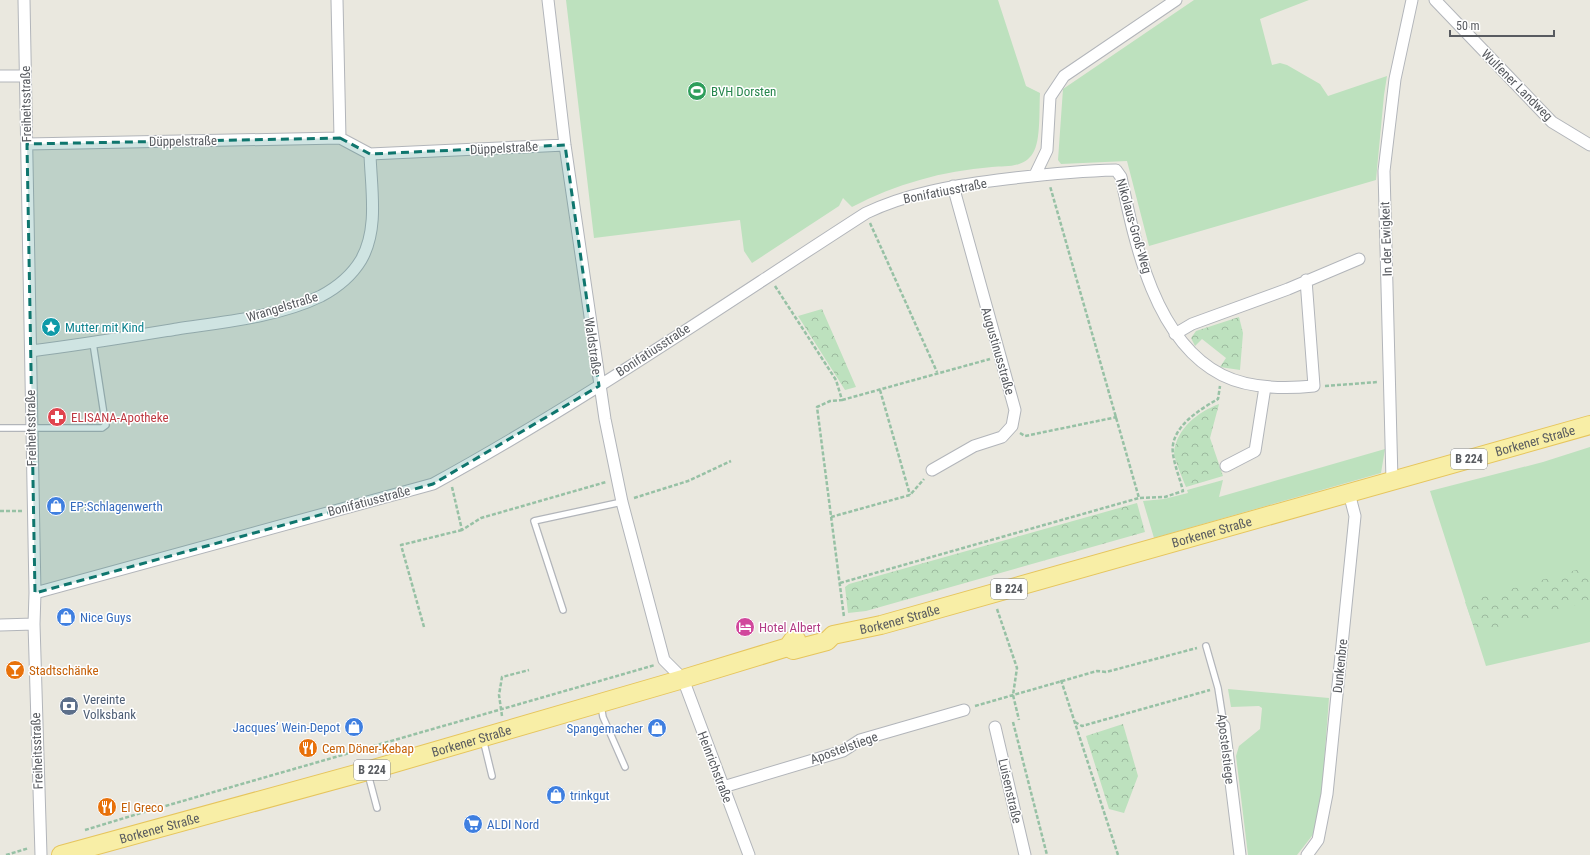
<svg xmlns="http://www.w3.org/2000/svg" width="1590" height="855" font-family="'Roboto Condensed',sans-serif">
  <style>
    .grass { fill: #bde1be }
    .forest { fill: url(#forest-crowns) }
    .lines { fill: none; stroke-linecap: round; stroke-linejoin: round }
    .service-casing { stroke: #b2b5ba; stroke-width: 8 }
    .minor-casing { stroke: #b2b5ba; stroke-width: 13 }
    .primary-casing { stroke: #e6c55d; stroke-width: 20 }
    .path { stroke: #97c1a5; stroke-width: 2.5; stroke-dasharray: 4 2; stroke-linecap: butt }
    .service { stroke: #fff; stroke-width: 5.5 }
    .minor { stroke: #fff; stroke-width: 11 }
    .primary { stroke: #f8eea6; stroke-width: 18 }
    .marked { fill: #0f766e; fill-opacity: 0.2; stroke: #0f766e; stroke-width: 3; stroke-dasharray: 8 5; stroke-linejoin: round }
    .labels { text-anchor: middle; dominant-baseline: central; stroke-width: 3; stroke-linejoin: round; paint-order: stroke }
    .shield { fill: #fff; stroke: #8a8c90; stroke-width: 1 }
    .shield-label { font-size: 12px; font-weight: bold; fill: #585b60 }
    .street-label { font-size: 13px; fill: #585b60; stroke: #fff }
    .leisure-label { font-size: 13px; fill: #27864d; stroke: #fff; text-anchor: start }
    .culture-label { font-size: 13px; fill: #0d838f; stroke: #fff; text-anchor: start }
    .health-label { font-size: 13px; fill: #be3a42; stroke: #fff; text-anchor: start }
    .shop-label { font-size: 13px; fill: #366cbe; stroke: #fff; text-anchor: start }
    .hotel-label { font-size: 13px; fill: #b23c85; stroke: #fff; text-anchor: start }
    .food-label { font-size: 13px; fill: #c56008; stroke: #fff; text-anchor: start }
    .service-label { font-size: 13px; fill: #4e5e75; stroke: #fff; text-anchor: start }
  </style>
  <defs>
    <pattern id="forest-crowns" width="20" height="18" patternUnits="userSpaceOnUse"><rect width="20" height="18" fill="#bde1be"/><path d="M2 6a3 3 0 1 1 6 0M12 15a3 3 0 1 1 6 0" fill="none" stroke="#9cb99e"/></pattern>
  </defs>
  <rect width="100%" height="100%" fill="#eae8df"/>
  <path class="grass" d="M566,0h432l28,86 14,7c-1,15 1,48 -7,60 -9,15 -27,13 -41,14 -50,4 -96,17 -140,40l-9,-9 -4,8 -87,57 -8,-12 -4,-31 -146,18z
    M1194,0h115l-49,19 12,46 8,-2 7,2 33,19 8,12 59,-20 -3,19 -8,85 -227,66 -22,-85 -66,3 -3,-4 5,-71z
    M1590,447v195l-104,24 -56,-175 113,-29z
    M1385,449l-4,24 -227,65 -11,-37 21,-2 24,-6 -1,-3 36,-10 -4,17z
    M1228,689l101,9 -7,93 -7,41 -18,23h-49l-12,-99 3,-10 21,-17 2,-21 -3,-2 -28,1z"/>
  <path class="forest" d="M822,309l34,78 -11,3 -47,-74z
    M1239,317l4,16 -3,37 -20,-3 6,-9 -24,-19 -7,7 -4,-8 5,-7z
    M1219,404l-9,34 13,38 -37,11c-3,-8 -12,-28 -12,-35 3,-24 24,-40 45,-48z
    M1137,503l8,29 -279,79 -18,2 -3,-26 4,-3z
    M1590,566v35l-114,32 -11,-31z
    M1123,724l15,52 -14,37 -15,-4 -23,-73z"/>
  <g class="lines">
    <defs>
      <path id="service" d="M0,428h102l4,-3 -1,-4 -12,-78
        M563,610l-29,-89 88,-19
        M1206,646l12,42 6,38
        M601,706l2,11 22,50
        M483,739l9,37
        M368,774l9,34"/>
      <path id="minor" d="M24,0l11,593 -1,31 7,231
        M337,0l3,138
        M548,0l17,145 40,274 17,83 42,158 19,19 66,176
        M1435,0l117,122 38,23
        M0,76h25
        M27,144l313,-6 30,16c1,34 9,75 -9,106 -9,15 -25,28 -40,36 -43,21 -98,26 -144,33 -49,8 -97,16 -146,22
        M370,154l195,-9
        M1035,175l12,-25 3,-53 14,-21 112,-76
        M1175,334l17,-10 96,-35 71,-30
        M1226,466l29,-15 10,-64
        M932,470l42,-24 28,-9 10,-11 3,-16 -62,-224
        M1392,480l-8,-309 11,-92 17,-79
        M35,593l398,-109c150,-82 290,-179 433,-271 42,-20 86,-27 132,-33 40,-5 78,-9 118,-10l5,7c14,67 34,164 101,198 28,14 62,14 92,11l-8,-106
        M0,625l34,-1
        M1224,726l16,129
        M995,727l30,128
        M723,787l120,-36 17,-11 104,-30
        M1307,855l11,-15 9,-46 28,-278 -6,-23"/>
      <g id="primary">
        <path id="s1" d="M788,647l5,3 34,-9 6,-6 48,-10 709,-200"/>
        <path id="s2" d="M61,855l306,-84 316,-92 105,-32 5,-7 3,-1"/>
      </g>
    </defs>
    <use href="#service" class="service-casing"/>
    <use href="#minor" class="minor-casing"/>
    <use href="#primary" class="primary-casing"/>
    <path class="path" d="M870,223l67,149
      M775,286l61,94 6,20 -12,1 -13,6 27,210
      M1325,386l53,-4
      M880,390l30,105
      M842,400l148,-41
      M1020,433l5,3 92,-19
      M452,487l10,43 19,-12 125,-36
      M634,498l54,-17 43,-20
      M1140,498l25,-1 18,-6c-3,-12 -8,-24 -10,-37 -4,-26 26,-44 45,-55l2,-13
      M0,511h23
      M831,517l79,-22 14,-16
      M840,583l299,-85 -89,-312
      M997,609l20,59 -4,27 6,25
      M424,627l-23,-82 61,-15
      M1061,680l57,175
      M975,706l122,-35 9,1 91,-24
      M502,716l-3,-21 3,-18 27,-7
      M1013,722l34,133
      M1075,722l7,4 128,-36
      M85,830l56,-17 514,-148
      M6,855l23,-7"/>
    <use href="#service" class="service"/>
    <use href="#minor" class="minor"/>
    <use href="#primary" class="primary"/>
  </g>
  <path class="marked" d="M340,138l30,16 195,-9 34,241 -166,98 -398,109 -8,-449z"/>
  <defs>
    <symbol id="stadium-disc" viewBox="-11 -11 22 22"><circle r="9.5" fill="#2e9e5b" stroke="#fff"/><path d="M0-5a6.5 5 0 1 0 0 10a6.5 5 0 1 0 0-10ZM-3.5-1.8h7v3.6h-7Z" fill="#fff"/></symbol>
    <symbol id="sight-disc" viewBox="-11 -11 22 22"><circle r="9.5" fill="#0f9aa8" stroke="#fff"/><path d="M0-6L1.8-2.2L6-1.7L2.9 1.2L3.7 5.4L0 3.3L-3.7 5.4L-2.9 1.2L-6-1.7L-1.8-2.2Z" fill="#fff"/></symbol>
    <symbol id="pharmacy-disc" viewBox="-11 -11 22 22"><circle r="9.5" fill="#e0444e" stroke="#fff"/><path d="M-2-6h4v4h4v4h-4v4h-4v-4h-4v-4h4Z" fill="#fff"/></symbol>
    <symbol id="shop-disc" viewBox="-11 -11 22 22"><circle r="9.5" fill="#3f7fe0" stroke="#fff"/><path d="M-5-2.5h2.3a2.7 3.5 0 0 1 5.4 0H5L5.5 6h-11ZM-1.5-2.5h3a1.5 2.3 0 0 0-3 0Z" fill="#fff"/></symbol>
    <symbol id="hotel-disc" viewBox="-11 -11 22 22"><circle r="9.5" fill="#d1479c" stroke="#fff"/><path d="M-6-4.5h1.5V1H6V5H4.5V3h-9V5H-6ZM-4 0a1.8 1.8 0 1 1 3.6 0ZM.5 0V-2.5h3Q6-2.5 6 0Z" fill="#fff"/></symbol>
    <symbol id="bar-disc" viewBox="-11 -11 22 22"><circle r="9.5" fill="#e8710a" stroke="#fff"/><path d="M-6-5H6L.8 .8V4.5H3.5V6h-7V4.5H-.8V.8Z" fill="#fff"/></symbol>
    <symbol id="bank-disc" viewBox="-11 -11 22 22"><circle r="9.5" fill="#5c6f8a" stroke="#fff"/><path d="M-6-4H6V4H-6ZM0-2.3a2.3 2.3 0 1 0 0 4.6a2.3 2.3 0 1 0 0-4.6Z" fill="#fff"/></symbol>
    <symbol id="restaurant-disc" viewBox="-11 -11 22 22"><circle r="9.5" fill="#e8710a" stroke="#fff"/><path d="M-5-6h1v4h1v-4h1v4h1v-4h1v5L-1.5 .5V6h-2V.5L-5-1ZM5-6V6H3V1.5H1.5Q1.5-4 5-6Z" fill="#fff"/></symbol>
    <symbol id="supermarket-disc" viewBox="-11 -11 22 22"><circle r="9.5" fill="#3f7fe0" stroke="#fff"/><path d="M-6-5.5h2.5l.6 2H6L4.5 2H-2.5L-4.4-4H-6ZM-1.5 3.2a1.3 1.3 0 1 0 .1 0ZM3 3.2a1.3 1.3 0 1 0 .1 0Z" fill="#fff"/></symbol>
  </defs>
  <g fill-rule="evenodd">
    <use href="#stadium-disc" x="686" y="80" width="22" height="22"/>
    <use href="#sight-disc" x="40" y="316" width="22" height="22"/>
    <use href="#pharmacy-disc" x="46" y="406" width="22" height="22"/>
    <use href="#shop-disc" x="45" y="495" width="22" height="22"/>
    <use href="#shop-disc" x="55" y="606" width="22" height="22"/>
    <use href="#hotel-disc" x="734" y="616" width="22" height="22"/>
    <use href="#bar-disc" x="4" y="659" width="22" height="22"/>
    <use href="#bank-disc" x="58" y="695" width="22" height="22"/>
    <use href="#shop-disc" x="343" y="716" width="22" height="22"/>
    <use href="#shop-disc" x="646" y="717" width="22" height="22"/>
    <use href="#restaurant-disc" x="297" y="737" width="22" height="22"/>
    <use href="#shop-disc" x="545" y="784" width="22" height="22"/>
    <use href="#restaurant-disc" x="96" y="796" width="22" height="22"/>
    <use href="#supermarket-disc" x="462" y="813" width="22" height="22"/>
  </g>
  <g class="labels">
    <g class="shield">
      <rect x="1451" y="449" width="36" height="20" rx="3"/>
      <rect x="991" y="579" width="36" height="20" rx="3"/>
      <rect x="354" y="760" width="36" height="20" rx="3"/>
    </g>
    <g class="shield-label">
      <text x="1469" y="459">B 224</text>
      <text x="1009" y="589">B 224</text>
      <text x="372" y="770">B 224</text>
    </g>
    <g class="street-label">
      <text transform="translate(1517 85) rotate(45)">Wulfener Landweg</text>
      <text transform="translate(26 104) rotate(-91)">Freiheitsstraße</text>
      <text transform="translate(183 141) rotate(-1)">Düppelstraße</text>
      <text transform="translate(504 148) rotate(-3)">Düppelstraße</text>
      <text transform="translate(945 191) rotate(-11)">Bonifatiusstraße</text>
      <text transform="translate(1134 226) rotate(74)">Nikolaus-Groß-Weg</text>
      <text transform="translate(1386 239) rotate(-92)">In der Ewigkeit</text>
      <text transform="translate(282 307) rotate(-17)">Wrangelstraße</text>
      <text transform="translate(593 346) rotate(82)">Waldstraße</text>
      <text transform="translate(653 350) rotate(-33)">Bonifatiusstraße</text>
      <text transform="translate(998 351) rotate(74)">Augustinusstraße</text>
      <text transform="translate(31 428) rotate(-91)">Freiheitsstraße</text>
      <text stroke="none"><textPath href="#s1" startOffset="778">Borkener Straße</textPath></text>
      <text transform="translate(369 501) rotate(-15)">Bonifatiusstraße</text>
      <text stroke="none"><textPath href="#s1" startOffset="442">Borkener Straße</textPath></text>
      <text stroke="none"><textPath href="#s1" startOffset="118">Borkener Straße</textPath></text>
      <text transform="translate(1340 666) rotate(-84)">Dunkenbre</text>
      <text stroke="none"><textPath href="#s2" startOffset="426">Borkener Straße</textPath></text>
      <text transform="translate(844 748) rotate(-20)">Apostelstiege</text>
      <text transform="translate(1226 749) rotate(83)">Apostelstiege</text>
      <text transform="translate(37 751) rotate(-92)">Freiheitsstraße</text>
      <text transform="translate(715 767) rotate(69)">Heinrichstraße</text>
      <text transform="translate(1010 791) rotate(77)">Luisenstraße</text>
      <text stroke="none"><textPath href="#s2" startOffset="102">Borkener Straße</textPath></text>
    </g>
    <g class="leisure-label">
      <text x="711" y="91">BVH Dorsten</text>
    </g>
    <g class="culture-label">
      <text x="65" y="327">Mutter mit Kind</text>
    </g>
    <g class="health-label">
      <text x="71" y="417">ELISANA-Apotheke</text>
    </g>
    <g class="shop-label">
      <text x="70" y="506">EP:Schlagenwerth</text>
      <text x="80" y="617">Nice Guys</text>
      <text x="340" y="727" text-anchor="end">Jacques’ Wein-Depot</text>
      <text x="643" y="728" text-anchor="end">Spangemacher</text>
      <text x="570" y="795">trinkgut</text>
      <text x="487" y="824">ALDI Nord</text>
    </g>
    <g class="hotel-label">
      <text x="759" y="627">Hotel Albert</text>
    </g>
    <g class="food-label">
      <text x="29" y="670">Stadtschänke</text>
      <text x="322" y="748">Cem Döner-Kebap</text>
      <text x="121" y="807">El Greco</text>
    </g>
    <g class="service-label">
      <text x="83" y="699">Vereinte<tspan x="83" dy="15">Volksbank</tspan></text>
    </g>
  </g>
  <path d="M1450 30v6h104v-6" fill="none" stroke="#585b60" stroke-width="2"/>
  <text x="1456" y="30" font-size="12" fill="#585b60" stroke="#ffffff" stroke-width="3" paint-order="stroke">50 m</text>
</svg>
